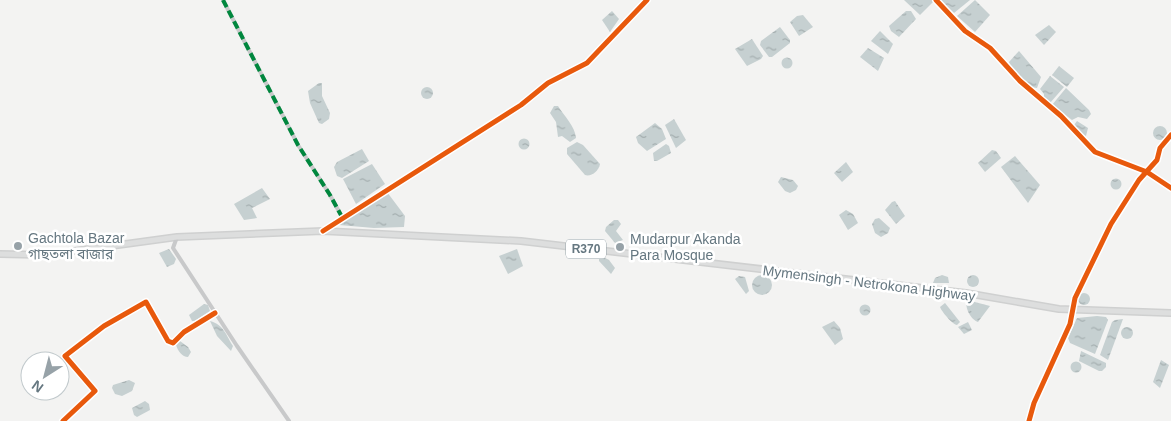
<svg xmlns="http://www.w3.org/2000/svg" width="1171" height="421" font-family="Helvetica,'Noto Sans Bengali',sans-serif">
	<defs>
		<pattern id="water-ripples" width="26" height="14" patternUnits="userSpaceOnUse" patternTransform="scale(1.25)"><rect width="26" height="14" fill="#c6d0d1"/><path d="M2 4q2-2 4 0t4 0M15 11q2-2 4 0t4 0" fill="none" stroke="#a4aeaf"/></pattern>
	</defs>
	<rect width="100%" height="100%" fill="#f3f3f2"/>
	<!-- water -->
	<g fill="url(#water-ripples)">
		<polygon points="904,0 933,0 934,1 920,15"/>
		<polygon points="940,0 970,0 954,13"/>
		<polygon points="975,0 990,15 975,32 957,16"/>
		<polygon points="612,11 619,19 610,32 602,20"/>
		<polygon points="906,11 911,11 916,19 899,37 891,31 889,26"/>
		<polygon points="803,15 813,27 799,36 790,22 797,16"/>
		<polygon points="1049,25 1056,32 1044,45 1035,35"/>
		<polygon points="780,27 790,40 790,43 772,57 769,57 760,45 761,41"/>
		<polygon points="880,31 893,44 888,54 871,41"/>
		<polygon points="752,39 763,56 761,59 747,66 735,49"/>
		<polygon points="868,48 884,58 878,71 860,57"/>
		<polygon points="1019,51 1041,77 1037,88 1031,87 1010,66 1009,62"/>
		<circle cx="787" cy="63" r="5.5"/>
		<polygon points="1059,66 1074,78 1067,87 1052,75"/>
		<polygon points="1050,76 1064,87 1050,103 1044,99 1044,94 1040,89"/>
		<polygon points="319,83 322,83 322,96 330,113 329,119 322,124 319,123 310,103 308,91"/>
		<circle cx="427" cy="93" r="6"/>
		<polygon points="1066,88 1089,110 1091,114 1087,119 1078,117 1072,120 1052,105"/>
		<path d="M 554,106 L 558,106 C 564,116 575,126 576,138 L 570,142 L 562,136 L 558,137 L 556,122 L 550,113 Z"/>
		<polygon points="674,119 686,140 676,148 665,125"/>
		<polygon points="1077,121 1088,128 1086,136 1079,133 1074,125"/>
		<polygon points="655,123 662,129 666,139 647,151 638,143 636,137"/>
		<circle cx="1160" cy="133" r="7"/>
		<circle cx="524" cy="144" r="5.5"/>
		<path d="M 577,142 L 583,145 L 600,164 C 599,171 591,177 585,175 L 567,154 L 567,148 Z"/>
		<polygon points="666,144 669,146 671,153 657,161 654,161 653,153"/>
		<polygon points="362,149 369,161 342,178 337,176 334,167 337,162"/>
		<polygon points="992,150 996,151 1001,158 985,172 978,163"/>
		<polygon points="1015,156 1040,185 1028,203 1001,167"/>
		<polygon points="846,162 853,172 842,182 834,173"/>
		<polygon points="372,164 385,184 356,204 343,179"/>
		<polygon points="781,177 793,180 798,186 796,190 790,193 785,191 778,182"/>
		<circle cx="1116" cy="184" r="5.5"/>
		<polygon points="262,188 270,199 252,208 257,218 244,220 234,204"/>
		<polygon points="387,192 405,216 404,227 374,228 339,225 349,215"/>
		<polygon points="895,201 905,216 896,224 885,210 892,202"/>
		<polygon points="846,210 853,214 858,223 848,230 839,215"/>
		<polygon points="879,218 890,228 888,233 881,237 875,233 872,224 875,219"/>
		<polygon points="614,220 618,220 621,224 616,231 623,240 615,243 605,231 606,227"/>
		<polygon points="169,249 176,259 174,264 167,267 159,253"/>
		<polygon points="517,249 523,266 508,274 499,256"/>
		<polygon points="603,257 609,260 615,268 611,274 599,261 599,259"/>
		<circle cx="973" cy="281" r="6"/>
		<polygon points="942,275 948,277 949,283 933,283 935,278"/>
		<circle cx="762" cy="285" r="10"/>
		<polygon points="739,276 745,277 749,291 746,294 735,279"/>
		<circle cx="1084" cy="299" r="6"/>
		<path d="M 967,300 L 990,306 L 978,322 C 971,320 964,307 967,300 Z"/>
		<path d="M 945,303 L 960,322 L 957,325 C 952,324 942,312 940,307 Z"/>
		<polygon points="204,304 208,305 210,311 195,321 192,321 189,315"/>
		<circle cx="865" cy="310" r="5.5"/>
		<polygon points="1097,316 1106,317 1108,320 1095,354 1070,343 1068,338 1077,318"/>
		<polygon points="1123,319 1108,360 1100,355 1112,322 1115,320"/>
		<path d="M 210,321 C 224,325 226,335 233,346 L 231,351 L 217,336 Z"/>
		<polygon points="834,321 840,328 843,339 835,345 822,327"/>
		<polygon points="968,322 972,330 964,334 958,327"/>
		<circle cx="1127" cy="333" r="6"/>
		<path d="M 180,341 L 188,347 L 191,352 L 188,357 C 182,357 178,351 176,345 Z"/>
		<polygon points="1081,351 1106,363 1106,367 1102,371 1099,371 1079,361"/>
		<polygon points="1161,360 1169,365 1160,388 1153,382"/>
		<circle cx="1076" cy="367" r="5.5"/>
		<polygon points="129,380 135,383 132,391 122,396 115,394 112,388 113,385"/>
		<polygon points="145,401 149,404 150,410 137,417 134,415 132,408"/>
	</g>
	<g fill="none" stroke-linecap="round" stroke-linejoin="round">
		<defs>
			<polyline id="major" points="0,254 45,255 177,237 323,231 521,241 966,293 1059,309 1171,313"/>
		</defs>
		<!-- major casing -->
		<use href="#major" stroke="#cfd0d0" stroke-width="8"/>
		<!-- minor -->
		<g stroke="#c8c9ca" stroke-width="4">
			<polyline points="223,0 298,145 330,195 342,217"/>
			<polyline points="936,0 965,31 990,48 1020,81 1061,116 1095,152 1147,172 1171,188"/>
			<polyline points="323,231 521,105 548,83 587,63 647,0"/>
			<polyline points="177,237 173,248 237,346 289,421"/>
			<polyline points="63,421 95,391 65,356 104,326 146,302 168,341 173,343 184,332 215,313"/>
			<polyline points="1029,421 1034,403 1070,324 1075,298 1111,224 1139,180 1157,160 1160,148 1171,135"/>
		</g>
		<!-- major -->
		<use href="#major" stroke="#dddede" stroke-width="5"/>
		<!-- quiet -->
		<polyline stroke="#00873e" stroke-width="4" stroke-dasharray="8 4" stroke-linecap="butt" points="223,0 298,145 330,195 342,217"/>
		<defs>
			<g id="cycleway">
				<polyline points="936,0 965,31 990,48 1020,81 1061,116 1095,152 1147,172 1171,188"/>
				<polyline points="323,231 521,105 548,83 587,63 647,0"/>
				<polyline points="63,421 95,391 65,356 104,326 146,302 168,341 173,343 184,332 215,313"/>
				<polyline points="1029,421 1034,403 1070,324 1075,298 1111,224 1139,180 1157,160 1160,148 1171,135"/>
			</g>
		</defs>
		<!-- cycleway casing -->
		<use href="#cycleway" stroke="#fff" stroke-width="8"/>
		<!-- cycleway -->
		<use href="#cycleway" stroke="#e8590c" stroke-width="5"/>
	</g>
	<!-- markers -->
	<g fill="#97a2a8" stroke="#fff" stroke-width="2">
		<circle cx="18" cy="246" r="5"/>
		<circle cx="620" cy="247" r="5"/>
	</g>
	<g text-anchor="middle" dominant-baseline="central" stroke-width="5" stroke-linejoin="round" paint-order="stroke">
		<!-- shield labels -->
		<rect fill="#fff" stroke="#93a0a6" stroke-width="1" x="566" y="239.5" width="40" height="19" rx="4"/>
		<g font-size="12" font-weight="bold" fill="#657780">
			<text x="586" y="249">R370</text>
		</g>
		<!-- poi labels -->
		<g font-size="14" fill="#657780" stroke="#fff" text-anchor="start">
			<text x="28" y="238">Gachtola Bazar<tspan x="28" dy="16">গাছতলা বাজার</tspan></text>
			<text x="630" y="239">Mudarpur Akanda<tspan x="630" dy="16">Para Mosque</tspan></text>
		</g>
		<!-- street labels -->
		<g font-size="14" fill="#657780" stroke="#fff">
			<text transform="translate(869 283) rotate(7)">Mymensingh - Netrokona Highway</text>
		</g>
	</g>
	<!-- north arrow -->
	<g transform="translate(45 376) rotate(216)"><circle r="24" fill="#ffffff" stroke="#c1c9cc"/>
	<path d="M0-4L9 19L0 12L-9 19Z" fill="#97a2a8"/>
	<text y="-8" font-size="14" font-weight="bold" text-anchor="middle" fill="#657780">N</text>
	</g>
</svg>
